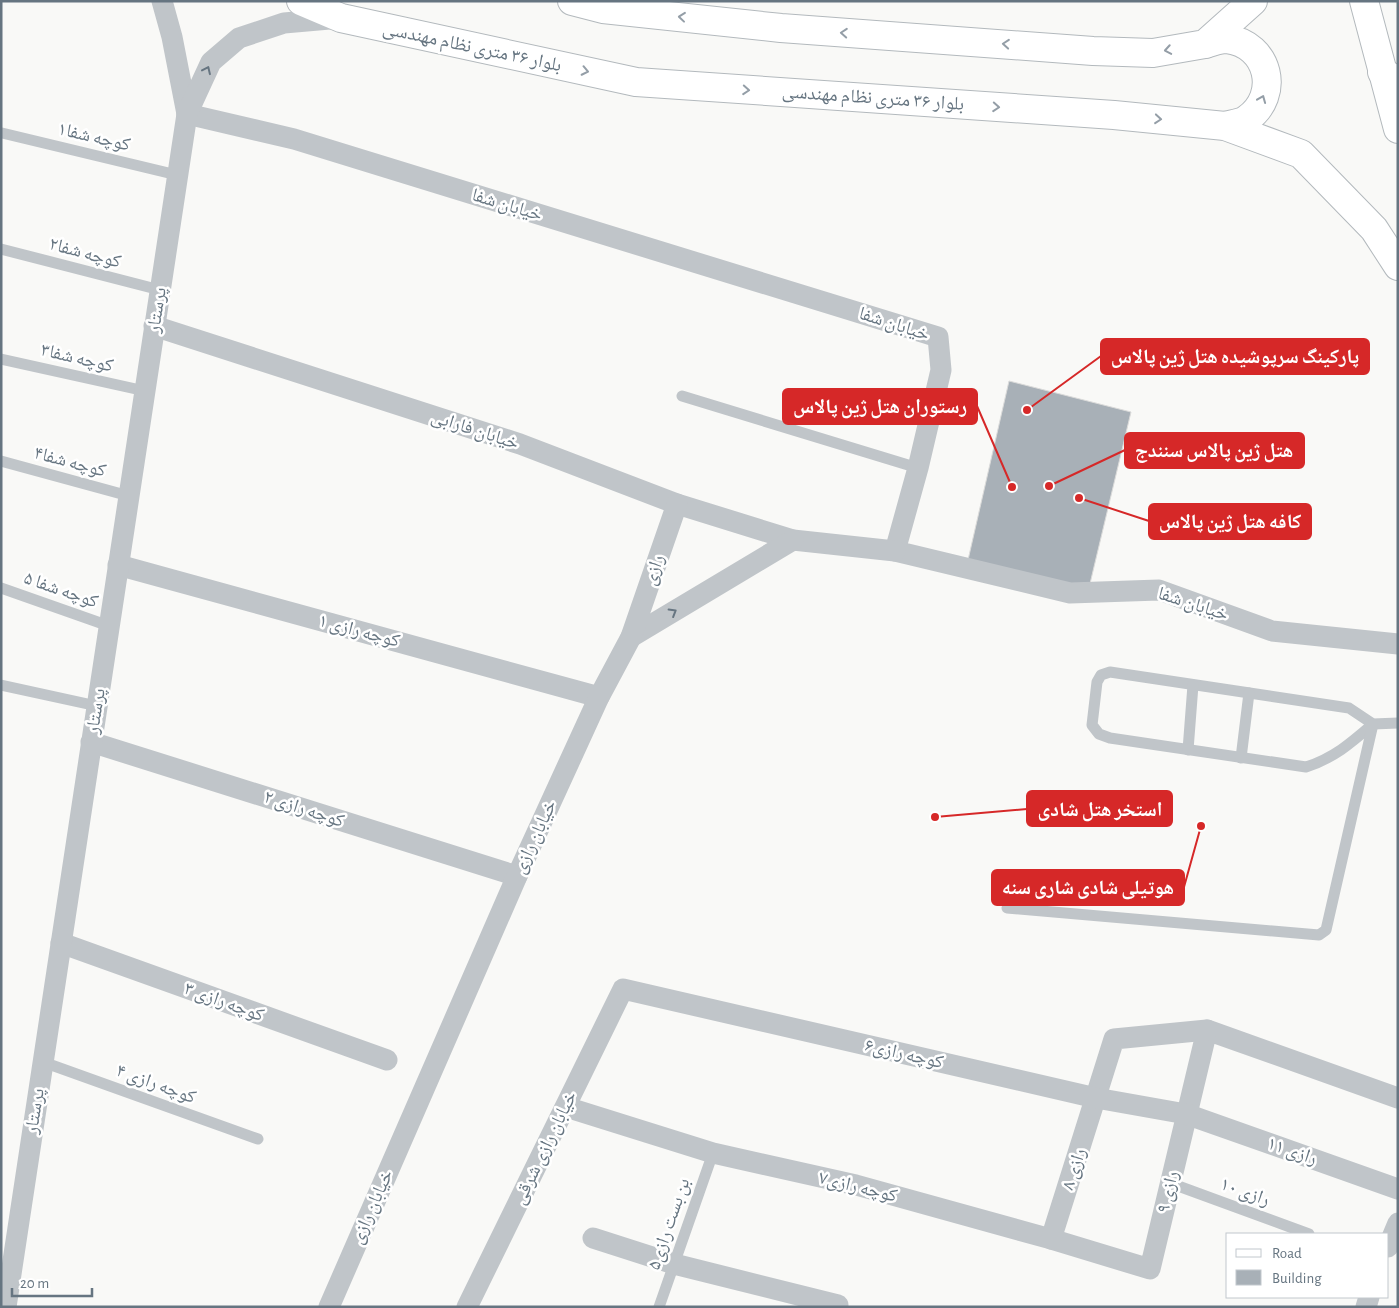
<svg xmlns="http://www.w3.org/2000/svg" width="1399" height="1308" font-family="'Alegreya Sans','Noto Naskh Arabic',sans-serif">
	<rect width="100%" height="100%" fill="#f9f9f7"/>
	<!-- building -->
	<polygon fill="#a8b0b7" stroke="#dbdbda" points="1009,381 1131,412 1088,592 968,560"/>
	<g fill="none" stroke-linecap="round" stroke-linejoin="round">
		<defs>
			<g id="secondary">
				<polyline points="301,1 341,18 636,82 1114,115 1225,126 1301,154 1374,229 1398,266"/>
				<polyline points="572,1 603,9 781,28 1093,51 1153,53 1205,44 1253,1"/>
				<polyline points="1364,1 1398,129"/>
				<path d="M 1205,44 C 1211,42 1221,39 1227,39 C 1269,44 1281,95 1247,119 C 1242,123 1232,124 1225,126"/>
			</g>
			<polyline id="primary" points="1382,72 1398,81"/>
		</defs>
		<!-- secondary casing -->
		<use href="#secondary" stroke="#b3b9bd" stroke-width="30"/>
		<!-- primary casing -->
		<use href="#primary" stroke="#b4b9bd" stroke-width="30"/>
		<!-- service -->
		<g stroke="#c0c5c9" stroke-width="11">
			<polyline points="2,133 177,175"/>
			<polyline points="1,249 160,290"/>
			<polyline points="1,359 145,391"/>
			<polyline points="682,396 918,468"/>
			<polyline points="1,461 129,496"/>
			<polyline points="1,588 109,626"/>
			<polyline points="1,685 97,706"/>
			<path d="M 1373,724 C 1351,743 1334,758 1306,767 L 1110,738 L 1099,734 L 1092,725 L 1097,682 L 1101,675 L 1110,672 L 1349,708 L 1373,724 L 1398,723"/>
			<polyline points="1188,750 1193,685"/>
			<polyline points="1241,758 1249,693"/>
			<polyline points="1007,908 1319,935 1326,930 1373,724"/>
			<polyline points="43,1062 258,1139"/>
			<polyline points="1170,1183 1309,1234"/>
			<polyline points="659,1307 713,1153"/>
		</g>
		<!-- minor -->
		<g stroke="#c0c5c9" stroke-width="21">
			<polyline points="162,1 172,37 187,114"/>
			<polyline points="187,114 294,139 938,337 941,370 918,468 895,551 1070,593 1159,590 1272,631 1398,644"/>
			<polyline points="154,326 520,444 677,504 793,540 895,551"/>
			<polyline points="118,565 599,697"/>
			<polyline points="631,637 793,540"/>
			<polyline points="91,742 517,876"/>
			<polyline points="61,943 387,1060"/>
			<polyline points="566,1107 713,1153 856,1185 1051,1239 1150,1269 1207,1030 1398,1098"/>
			<polyline points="593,1238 674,1264 838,1305"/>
			<polyline points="1051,1239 1114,1039 1207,1030"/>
			<polyline points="1388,1247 1398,1223"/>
			<polyline points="6,1307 187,114 211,62 239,38 284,23 341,18"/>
			<polyline points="329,1307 517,876 599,697 631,637 677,504"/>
			<polyline points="467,1307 623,989 1096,1098 1186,1114 1398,1189"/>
			<polyline points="1366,1307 1369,1297"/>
		</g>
		<!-- secondary -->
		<use href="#secondary" stroke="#fff" stroke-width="28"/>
		<!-- primary -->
		<use href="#primary" stroke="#fff" stroke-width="28"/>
	</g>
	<!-- one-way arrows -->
	<defs><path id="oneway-chevron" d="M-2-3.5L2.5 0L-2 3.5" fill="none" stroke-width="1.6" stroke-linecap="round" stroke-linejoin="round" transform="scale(1.25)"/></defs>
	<g stroke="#949ea7">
		<use href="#oneway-chevron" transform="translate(682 17) rotate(-174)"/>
		<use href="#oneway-chevron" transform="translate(844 33) rotate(-176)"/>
		<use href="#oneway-chevron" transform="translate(1006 44) rotate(-175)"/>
		<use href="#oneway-chevron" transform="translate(1168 50) rotate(170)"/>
		<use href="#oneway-chevron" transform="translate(585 71) rotate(12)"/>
		<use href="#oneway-chevron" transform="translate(746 90) rotate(4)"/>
		<use href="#oneway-chevron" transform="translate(1262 99) rotate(-68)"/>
		<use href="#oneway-chevron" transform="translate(996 107) rotate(4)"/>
		<use href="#oneway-chevron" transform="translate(1158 119) rotate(5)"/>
	</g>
	<g stroke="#667581">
		<use href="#oneway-chevron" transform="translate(207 70) rotate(-65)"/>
		<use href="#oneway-chevron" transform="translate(673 612) rotate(-31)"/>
	</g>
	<g text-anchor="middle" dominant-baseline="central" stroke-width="5" stroke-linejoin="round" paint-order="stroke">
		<!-- street labels -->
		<g font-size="19" fill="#667581" stroke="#fff">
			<text transform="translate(472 47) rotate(12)">بلوار ۳۶ متری نظام مهندسی</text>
			<text transform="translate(873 98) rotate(4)">بلوار ۳۶ متری نظام مهندسی</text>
			<text transform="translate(94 137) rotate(13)">کوچه شفا۱</text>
			<text transform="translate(507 205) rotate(17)">خیابان شفا</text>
			<text transform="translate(85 253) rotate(15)">کوچه شفا۲</text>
			<text transform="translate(157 310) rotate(-81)">پرستار</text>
			<text transform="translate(894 324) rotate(18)">خیابان شفا</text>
			<text transform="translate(77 358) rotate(13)">کوچه شفا۳</text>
			<text transform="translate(475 430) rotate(18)">خیابان فارابی</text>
			<text transform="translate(70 462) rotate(15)">کوچه شفا۴</text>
			<text transform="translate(654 570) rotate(-71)">رازی</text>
			<text transform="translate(61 590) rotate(19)">کوچه شفا ۵</text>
			<text transform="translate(1193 604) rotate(18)">خیابان شفا</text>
			<text transform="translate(359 631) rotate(15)">کوچه رازی ۱</text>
			<text transform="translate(96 711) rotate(-81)">پرستار</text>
			<text transform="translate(304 809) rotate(18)">کوچه رازی ۲</text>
			<text transform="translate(535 837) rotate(-65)">خیابان رازی</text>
			<text transform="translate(224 1002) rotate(20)">کوچه رازی ۳</text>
			<text transform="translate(904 1054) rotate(13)">کوچه رازی۶</text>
			<text transform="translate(156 1084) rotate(20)">کوچه رازی ۴</text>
			<text transform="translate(35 1111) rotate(-81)">پرستار</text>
			<text transform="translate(545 1148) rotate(-64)">خیابان رازی شرقی</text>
			<text transform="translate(1292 1151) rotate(19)">رازی ۱۱</text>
			<text transform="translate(1074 1169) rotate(-72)">رازی ۸</text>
			<text transform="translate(858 1187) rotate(14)">کوچه رازی۷</text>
			<text transform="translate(1168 1192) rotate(-77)">رازی ۹</text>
			<text transform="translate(1245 1192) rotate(20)">رازی ۱۰</text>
			<text transform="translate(372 1207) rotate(-66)">خیابان رازی</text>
			<text transform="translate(669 1224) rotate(-71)">بن بست رازی۵</text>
		</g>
	</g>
	<!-- callouts -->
	<path fill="none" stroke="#d62828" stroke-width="2" d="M1027 410L1101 356M1012 487L977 406M1049 486L1125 450M1079 498L1149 521M935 817L1027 809M1201 826L1184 887"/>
	<g fill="#d62828" stroke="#fff" stroke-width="2">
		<circle cx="1027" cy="410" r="5"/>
		<circle cx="1012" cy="487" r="5"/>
		<circle cx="1049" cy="486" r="5"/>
		<circle cx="1079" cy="498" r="5"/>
		<circle cx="935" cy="817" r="5"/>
		<circle cx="1201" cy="826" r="5"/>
	</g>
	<g fill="#d62828" stroke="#d62828" stroke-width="2">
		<rect x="1101" y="339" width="268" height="35" rx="5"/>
		<rect x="783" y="389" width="194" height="35" rx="5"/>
		<rect x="1125" y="433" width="179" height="35" rx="5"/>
		<rect x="1149" y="504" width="162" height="35" rx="5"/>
		<rect x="1027" y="791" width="145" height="35" rx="5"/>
		<rect x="992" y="870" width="192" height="35" rx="5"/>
	</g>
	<g font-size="20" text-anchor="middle" font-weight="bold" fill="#fff">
		<text x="1235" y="363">پارکینگ سرپوشیده هتل ژین پالاس</text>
		<text x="880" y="413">رستوران هتل ژین پالاس</text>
		<text x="1214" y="457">هتل ژین پالاس سنندج</text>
		<text x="1230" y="528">کافه هتل ژین پالاس</text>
		<text x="1100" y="816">استخر هتل شادی</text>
		<text x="1088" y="894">هوتیلی شادی شاری سنه</text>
	</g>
	<!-- border -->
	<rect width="1399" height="1308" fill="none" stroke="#667581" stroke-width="5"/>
	<!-- legend -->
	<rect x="1226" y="1233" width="162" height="65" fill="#ffffff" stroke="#c2c8cd"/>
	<rect x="1236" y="1249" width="25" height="8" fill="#ffffff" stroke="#c2c8cd"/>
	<text x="1272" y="1258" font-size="15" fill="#667581">Road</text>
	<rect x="1236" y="1270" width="25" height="15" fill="#a8b0b7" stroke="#c2c8cd"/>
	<text x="1272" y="1283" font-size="15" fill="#667581">Building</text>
	<!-- scale -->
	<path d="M12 1288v8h80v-8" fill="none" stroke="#667581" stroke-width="2.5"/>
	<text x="20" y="1288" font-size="15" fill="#667581" stroke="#ffffff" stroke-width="4" paint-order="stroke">20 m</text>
</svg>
